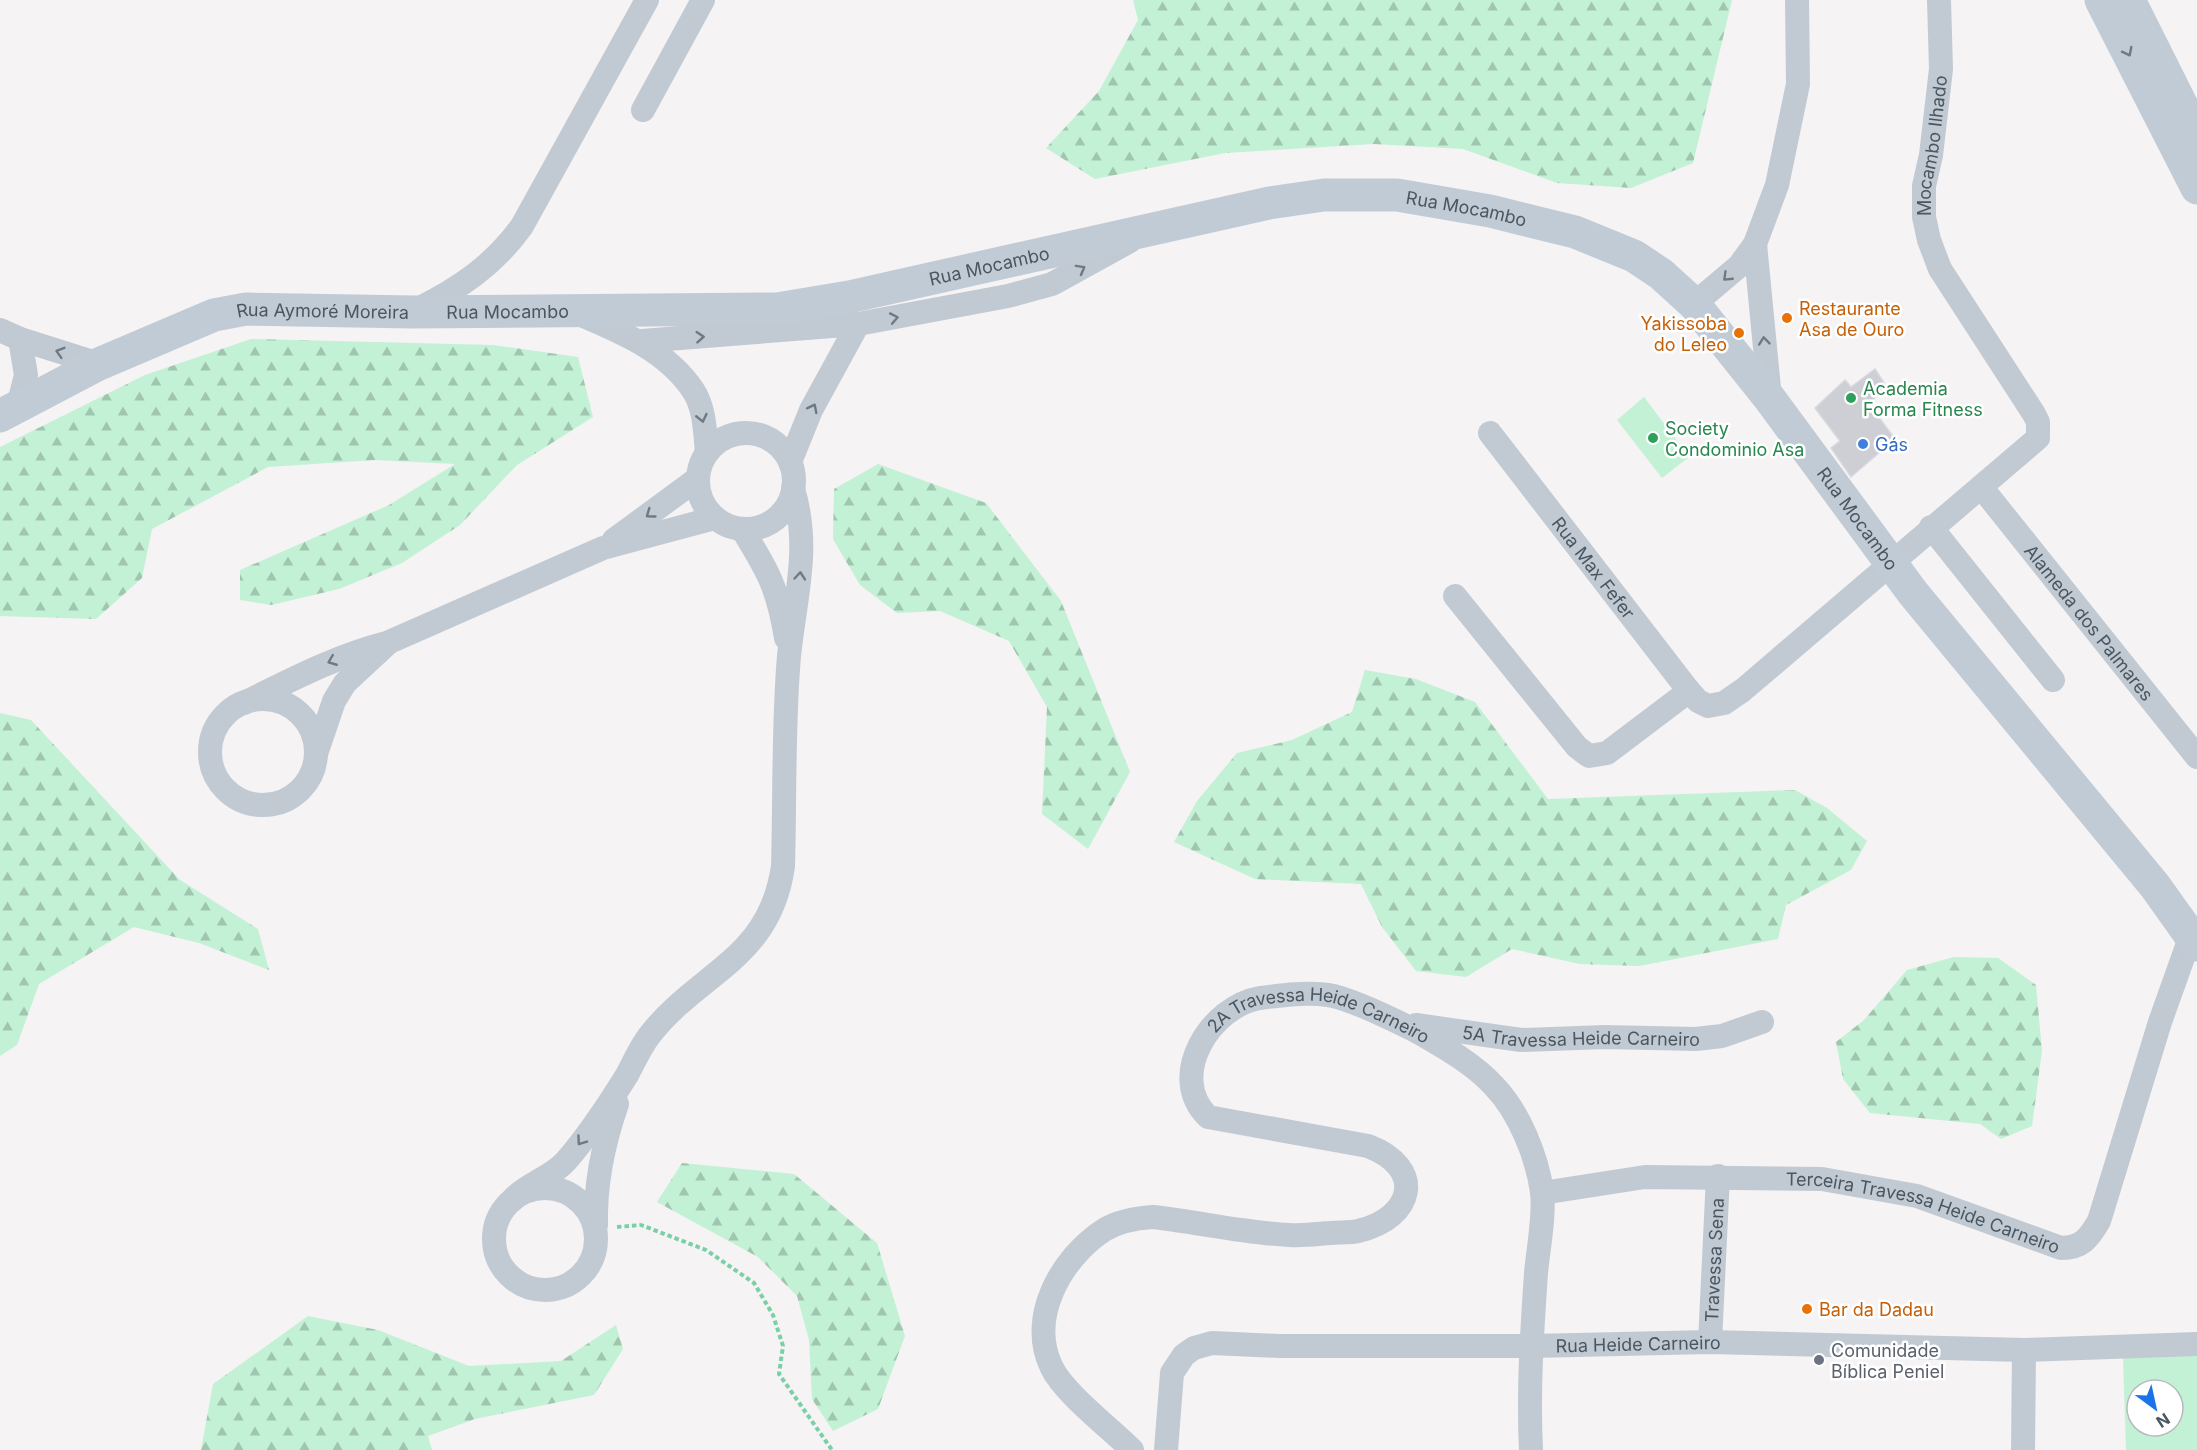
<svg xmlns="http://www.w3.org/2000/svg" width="2197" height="1450" font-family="Inter,sans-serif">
	<defs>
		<pattern id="forest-firs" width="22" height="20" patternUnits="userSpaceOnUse" patternTransform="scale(1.5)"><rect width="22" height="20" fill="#c3f1d5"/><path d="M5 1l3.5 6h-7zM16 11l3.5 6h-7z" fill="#a0c6b0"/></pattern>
	</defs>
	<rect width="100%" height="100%" fill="#f5f3f3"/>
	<!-- forest -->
	<g fill="url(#forest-firs)">
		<polygon points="1133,0 1732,0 1693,163 1631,188 1557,183 1463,149 1374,144 1225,153 1095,179 1046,148 1099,91 1138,20"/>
		<polygon points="251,339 493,345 578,357 593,417 517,465 460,525 402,563 339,589 271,605 240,600 240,570 389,505 455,464 375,460 268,467 152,529 142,578 96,619 0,616 0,447 145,375"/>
		<polygon points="878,464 986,503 1061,601 1130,772 1088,849 1042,814 1047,707 1009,641 940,611 897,613 860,585 833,539 834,489"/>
		<polygon points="1365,670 1416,679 1475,702 1548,799 1795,790 1827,808 1867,841 1851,870 1786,905 1778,939 1639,966 1580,964 1512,949 1466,977 1416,971 1382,927 1361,884 1255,879 1174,842 1197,801 1237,753 1292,740 1352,712"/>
		<polygon points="0,713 31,720 180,880 258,929 269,970 199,943 134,927 39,984 17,1045 0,1056"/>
		<polygon points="1954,957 1998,958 2036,985 2042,1051 2032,1126 2001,1139 1980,1124 1870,1113 1843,1079 1836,1042 1864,1020 1907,970"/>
		<polygon points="682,1163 794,1174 877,1243 905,1336 878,1409 833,1431 812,1399 809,1340 797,1296 758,1257 657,1202"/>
		<polygon points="308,1316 378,1330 469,1366 561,1361 616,1325 623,1349 594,1395 475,1419 428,1436 432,1450 201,1450 213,1384"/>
	</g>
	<!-- park -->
	<g fill="#c3f1d5" fill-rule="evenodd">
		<polygon points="1644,397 1689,457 1662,478 1617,420"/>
		<path d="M 2197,1354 L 2197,1450 L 2126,1450 L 2123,1358 ZM 2137,1390 L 2173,1390 L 2173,1426 L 2137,1426 Z"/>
	</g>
	<!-- building -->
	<polygon fill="#cdcfd5" stroke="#d7d9de" stroke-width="1.5" points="1875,369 1886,386 1869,404 1895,439 1851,477 1831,448 1840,441 1815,408 1845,380 1851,387"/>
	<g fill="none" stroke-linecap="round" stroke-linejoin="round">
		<!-- path -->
		<polyline stroke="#7ad0a6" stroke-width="4" stroke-dasharray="4.5 3" stroke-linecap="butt" points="617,1227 641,1225 706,1250 754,1283 773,1315 783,1346 779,1374 832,1450"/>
		<!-- minor -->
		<g stroke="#c1cad2" stroke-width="24">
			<polyline points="643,110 703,0"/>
			<polyline points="1755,244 1770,399"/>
			<polyline points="1694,304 1739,266 1755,244 1777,185 1798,84 1797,0"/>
			<path d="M 418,309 C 460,288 494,265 522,226 L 647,0"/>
			<path d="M 579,314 C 621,332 666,350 693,390 C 705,408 705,433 707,453"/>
			<polyline points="0,330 20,339 99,364"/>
			<polyline points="642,341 858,324 1008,296 1052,284 1130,241"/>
			<polyline points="18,407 26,375 20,339"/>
			<path id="s1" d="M 1490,433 L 1689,691 L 1698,701 L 1708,706 L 1724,703 L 1743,690 L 2038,438 L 2038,422 L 2034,414 L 1940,269 L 1929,240 L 1924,217 L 1924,186 L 1931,155 L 1941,69 L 1939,0"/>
			<circle cx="746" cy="481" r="48"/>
			<polyline points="790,462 811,410 858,324"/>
			<path id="s2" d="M 1982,488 L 2197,757"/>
			<polyline points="1931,527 2053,680"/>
			<path d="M 742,529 C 768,571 778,588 786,638"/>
			<polyline points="614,540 697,479"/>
			<polyline points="1455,596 1577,747 1589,756 1607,753 1689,691"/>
			<circle cx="263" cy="752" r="53"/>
			<path d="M 244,703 C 291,680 336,656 387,643 L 603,548 L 715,518"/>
			<polyline points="316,754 334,701 345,683 386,645"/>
			<path id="s3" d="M 1416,1025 L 1521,1040 L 1605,1037 L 1696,1039 L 1722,1036 L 1762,1022"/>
			<circle cx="545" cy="1239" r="51"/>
			<path id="s4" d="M 1542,1193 L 1645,1177 L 1822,1179 L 1917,1196 L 2061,1248 C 2082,1248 2089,1238 2099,1221 L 2160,1022 L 2191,935"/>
			<path d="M 515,1197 C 530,1183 553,1176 566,1161 C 588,1136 609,1104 627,1075 C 634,1062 640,1048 649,1036 C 698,972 770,960 783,866 C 785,796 783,725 789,656 C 795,597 811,548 793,489"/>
			<path d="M 596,1225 C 595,1182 603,1144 617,1104"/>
			<path id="s5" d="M 1710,1342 L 1718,1176"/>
			<path id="s6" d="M 1132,1450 C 1111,1429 1064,1393 1052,1368 C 1027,1318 1061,1258 1104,1230 C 1119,1221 1136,1218 1153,1217 C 1198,1222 1244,1233 1289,1235 C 1303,1236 1317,1234 1330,1233 C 1339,1232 1349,1233 1358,1231 C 1414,1218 1426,1168 1368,1146 L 1208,1117 C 1166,1076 1211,1006 1260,998 C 1283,995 1305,992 1328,995 C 1350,998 1396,1021 1416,1031 C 1442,1046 1473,1063 1494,1086 C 1519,1112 1537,1156 1542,1192 C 1545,1215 1538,1250 1536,1273 C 1532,1332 1528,1391 1531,1450"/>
			<path id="s7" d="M 1166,1450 L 1172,1373 L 1184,1355 L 1194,1348 L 1212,1343 L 1279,1346 L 1531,1346 L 1710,1342 L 2024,1350 L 2197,1344"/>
			<polyline points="2023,1450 2024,1350"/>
		</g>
		<!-- secondary -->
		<g stroke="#c1cbd6" stroke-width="33">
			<polyline points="2101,0 2197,188"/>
			<polyline points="2129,0 2197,136"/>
			<path id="s8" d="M 0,416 L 99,364 L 214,315 L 246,309 L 413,312 L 777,309 L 849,297 L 1269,203 L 1324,195 L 1397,195 L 1490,211 L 1575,232 L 1634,256 L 1661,274 L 1694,304 L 1770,399 L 1913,593 L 2155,886 L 2197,945"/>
		</g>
	</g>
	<!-- one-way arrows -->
	<defs><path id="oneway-chevron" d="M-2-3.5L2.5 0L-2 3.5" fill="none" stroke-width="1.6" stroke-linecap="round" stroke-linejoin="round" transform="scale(1.5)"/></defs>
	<use stroke="#6e7984" href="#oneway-chevron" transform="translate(2128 52) rotate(63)"/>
	<g stroke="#6e7983">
		<use href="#oneway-chevron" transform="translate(1081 269) rotate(-29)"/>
		<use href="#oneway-chevron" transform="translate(1727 277) rotate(136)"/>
		<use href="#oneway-chevron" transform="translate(894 318) rotate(-11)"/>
		<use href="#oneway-chevron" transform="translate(700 337) rotate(-4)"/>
		<use href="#oneway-chevron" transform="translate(1764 341) rotate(-96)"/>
		<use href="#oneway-chevron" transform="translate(60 352) rotate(-163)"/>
		<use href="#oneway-chevron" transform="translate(813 408) rotate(-63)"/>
		<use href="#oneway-chevron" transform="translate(702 418) rotate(77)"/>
		<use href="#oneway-chevron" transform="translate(650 514) rotate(144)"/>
		<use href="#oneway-chevron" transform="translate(800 576) rotate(-85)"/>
		<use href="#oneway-chevron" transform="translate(332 661) rotate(158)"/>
		<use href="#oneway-chevron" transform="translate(581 1141) rotate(125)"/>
	</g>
	<!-- markers -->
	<g fill="#e8710a" stroke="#fff" stroke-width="2">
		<circle cx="1787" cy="318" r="6"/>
		<circle cx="1739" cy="333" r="6"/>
		<circle cx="1807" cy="1309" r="6"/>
	</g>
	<g fill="#2e9e5b" stroke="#fff" stroke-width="2">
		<circle cx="1851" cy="398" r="6"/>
		<circle cx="1653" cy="438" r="6"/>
	</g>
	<circle fill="#3f7fe0" stroke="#fff" stroke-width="2" cx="1863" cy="444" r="6"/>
	<circle fill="#6b7280" stroke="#fff" stroke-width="2" cx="1819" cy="1360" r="6"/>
	<g text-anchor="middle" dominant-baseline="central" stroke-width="5" stroke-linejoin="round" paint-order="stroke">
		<!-- street labels -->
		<g font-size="18" fill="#4a5661" stroke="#fff">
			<text stroke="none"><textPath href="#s1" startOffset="1102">Mocambo Ilhado</textPath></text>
			<text stroke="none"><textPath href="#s8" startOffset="1503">Rua Mocambo</textPath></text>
			<text stroke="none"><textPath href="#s8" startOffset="1017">Rua Mocambo</textPath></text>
			<text stroke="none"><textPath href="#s8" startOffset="346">Rua Aymoré Moreira</textPath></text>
			<text stroke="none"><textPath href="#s8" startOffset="531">Rua Mocambo</textPath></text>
			<text stroke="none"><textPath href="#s8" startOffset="2025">Rua Mocambo</textPath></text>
			<text stroke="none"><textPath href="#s1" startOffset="170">Rua Max Fefer</textPath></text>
			<text stroke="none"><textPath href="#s2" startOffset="172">Alameda dos Palmares</textPath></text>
			<text stroke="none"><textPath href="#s3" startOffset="166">5A Travessa Heide Carneiro</textPath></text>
			<text stroke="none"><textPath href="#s6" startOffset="1041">2A Travessa Heide Carneiro</textPath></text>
			<text stroke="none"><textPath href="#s4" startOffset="387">Terceira Travessa Heide Carneiro</textPath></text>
			<text stroke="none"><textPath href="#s5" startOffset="82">Travessa Sena</textPath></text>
			<text stroke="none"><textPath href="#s7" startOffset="556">Rua Heide Carneiro</textPath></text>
		</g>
		<!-- food labels -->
		<g font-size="18" fill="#c56008" stroke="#fff" text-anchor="start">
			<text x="1799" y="308">Restaurante<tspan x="1799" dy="21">Asa de Ouro</tspan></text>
			<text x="1727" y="323" text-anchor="end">Yakissoba<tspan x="1727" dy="21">do Leleo</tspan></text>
			<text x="1819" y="1309">Bar da Dadau</text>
		</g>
		<!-- leisure labels -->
		<g font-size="18" fill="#27864d" stroke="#fff" text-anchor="start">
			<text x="1863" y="388">Academia<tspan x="1863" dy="21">Forma Fitness</tspan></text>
			<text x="1665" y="428">Society<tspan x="1665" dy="21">Condominio Asa</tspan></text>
		</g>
		<!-- shop labels -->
		<g font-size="18" fill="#366cbe" stroke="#fff" text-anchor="start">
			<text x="1875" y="444">Gás</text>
		</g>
		<!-- worship labels -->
		<g font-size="18" fill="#5b616d" stroke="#fff" text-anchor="start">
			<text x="1831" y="1350">Comunidade<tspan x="1831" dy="21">Bíblica Peniel</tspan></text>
		</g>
	</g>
	<!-- north arrow -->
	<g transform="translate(2155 1408) rotate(147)"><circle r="28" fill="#ffffff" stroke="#b7bbc0" stroke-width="1.5"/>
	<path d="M0-4.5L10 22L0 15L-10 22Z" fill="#1a73e8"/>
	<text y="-9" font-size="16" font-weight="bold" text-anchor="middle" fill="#4a5661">N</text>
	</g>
</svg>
